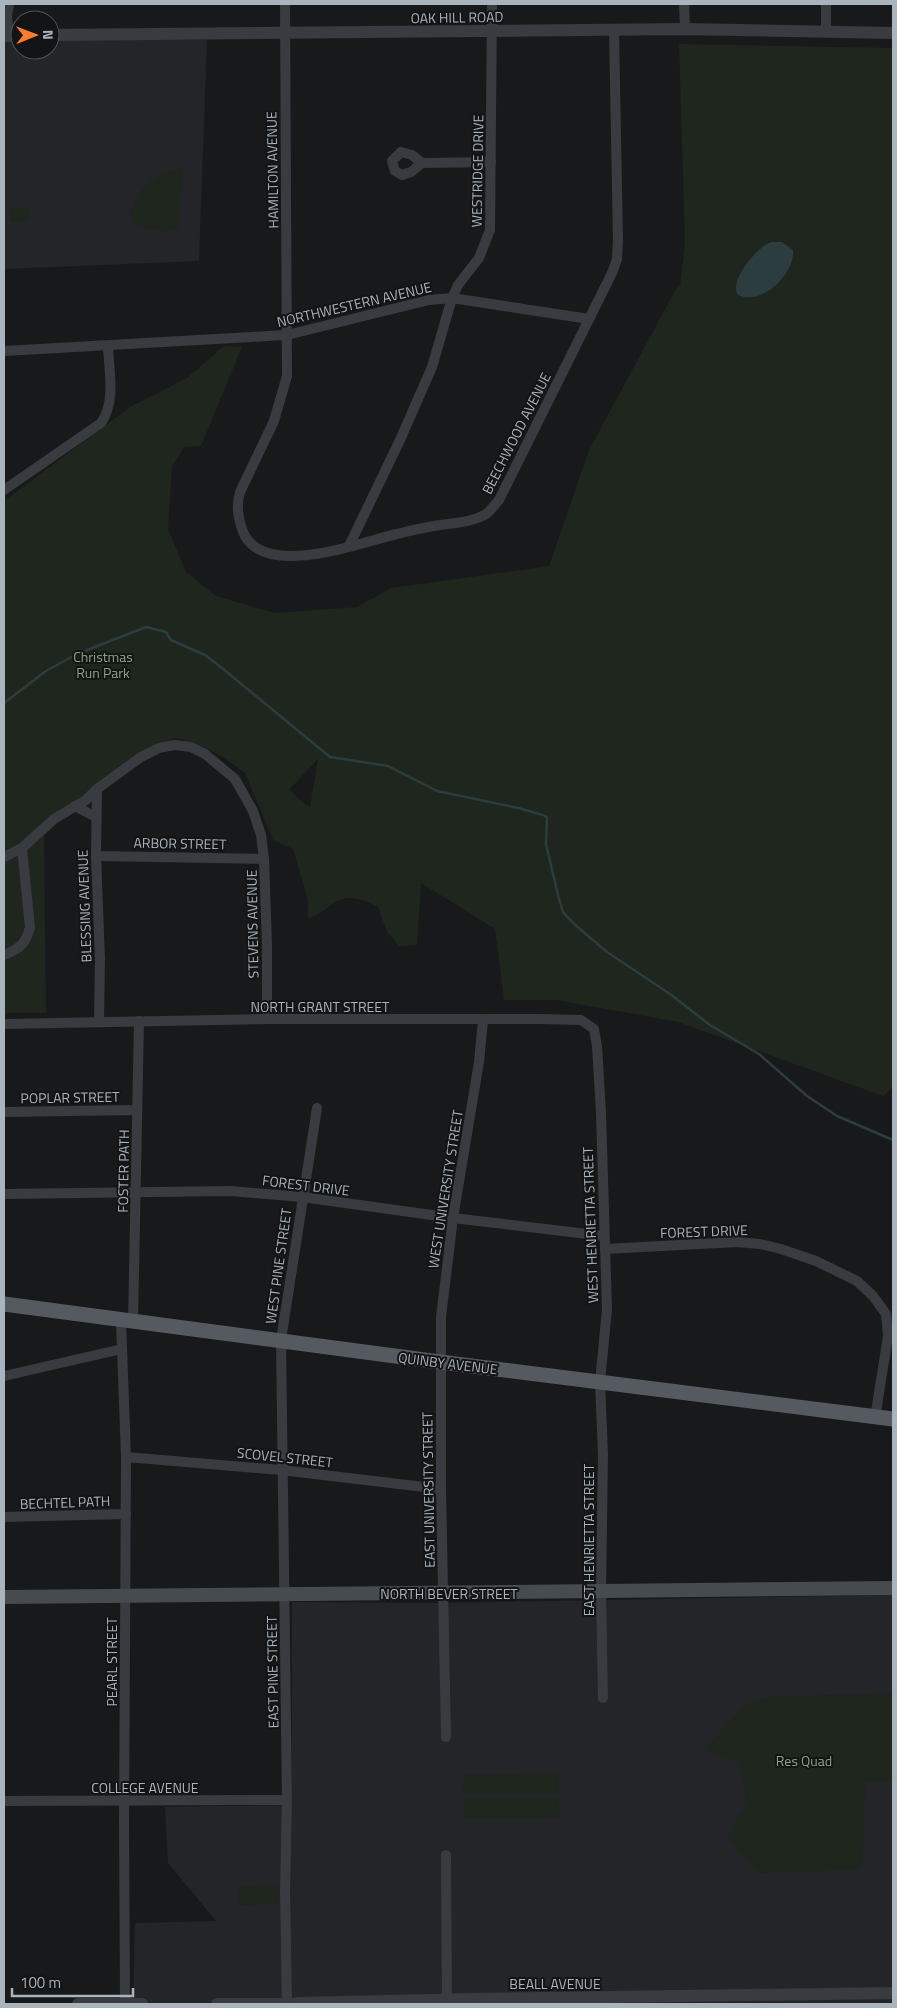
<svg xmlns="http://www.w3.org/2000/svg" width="897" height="2008" font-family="'Titillium Web',sans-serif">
	<rect width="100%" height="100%" fill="#18191b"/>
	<!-- built -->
	<g fill="#242528">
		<polygon points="4,39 20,39 20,50 50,50 50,40 207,40 199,261 4,269"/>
		<polygon points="893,1595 893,2004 133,2004 135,1923 216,1921 168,1863 165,1807 292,1805 292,1602 436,1603"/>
	</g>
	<!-- green -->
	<g fill="#1e261d" fill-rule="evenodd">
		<path d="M 679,44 L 893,48 L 893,1087 L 883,1096 L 678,1022 L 556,1000 L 504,1000 L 495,929 L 421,883 L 417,945 L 399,946 L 387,932 L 378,907 C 363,899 348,893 332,904 C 324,910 319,916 308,918 L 308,900 L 293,849 L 273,840 L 245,773 L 223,757 L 195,743 L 176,738 L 166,741 L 141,757 L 44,825 L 46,1013 L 4,1013 L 4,501 L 130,407 L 187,378 L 224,346 L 242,347 L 201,446 L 184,447 L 172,467 L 168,529 L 186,572 L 216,596 L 275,613 L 357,607 L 391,588 L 549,566 L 589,450 L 678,285 L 680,286 L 685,243 ZM 318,759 L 310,807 L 309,807 L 289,790 Z"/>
		<path d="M 176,169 L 182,169 L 179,222 L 176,229 L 161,231 L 136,227 L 130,215 C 138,189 150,177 176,169 Z"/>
		<polygon points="29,207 29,221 10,222 10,208"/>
		<path d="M 893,1693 L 893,1781 L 865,1782 L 862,1869 L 760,1873 L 728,1840 C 731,1826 741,1814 748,1800 L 738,1763 L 705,1749 L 746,1704 L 768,1697 Z"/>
		<polygon points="557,1773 559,1776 557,1793 463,1793 464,1775"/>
		<polygon points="464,1798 557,1798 560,1815 556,1818 464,1818"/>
		<polygon points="279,1885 278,1904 239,1905 239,1886"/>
	</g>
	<!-- water -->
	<path fill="#2c3d40" d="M 771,242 L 782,242 L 793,250 C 795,273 763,306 738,295 C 728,281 757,247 771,242 Z"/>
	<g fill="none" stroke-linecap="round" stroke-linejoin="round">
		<!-- stream -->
		<polyline stroke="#2c3d40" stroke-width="2.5" points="4,703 46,671 77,654 146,627 166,632 171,640 205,655 222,668 330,757 388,766 437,791 518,808 543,815 547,817 546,844 558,895 563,912 573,923 607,952 670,994 710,1025 759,1054 807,1096 837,1116 893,1140"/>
		<!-- minor -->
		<g stroke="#383c40" stroke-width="10">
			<polyline points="9,4 7,16 9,36"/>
			<path d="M 285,4 L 287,376 L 274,421 L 240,492 C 236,506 238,516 242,529 C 259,582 361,542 397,534 C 409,531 421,528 434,526 C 450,523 471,523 486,514 C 491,511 495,504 499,500 L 612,273 L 617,259 L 618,240 L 614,31"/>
			<polyline points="684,4 685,29"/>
			<polyline points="826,4 826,31"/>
			<polyline points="422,163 411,172 402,175 395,171 392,161 401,152 412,155 422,163 491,162"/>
			<polyline points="4,351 287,335 429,300 452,298 589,319"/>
			<path d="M 4,490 L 101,423 C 116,402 109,372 108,346"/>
			<polyline points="349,546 400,440 432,367 452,298 458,285 479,258 490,230 492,4"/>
			<polyline points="97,789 96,856 100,959 99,1022"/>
			<polyline points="75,806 96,817"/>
			<polyline points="96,856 264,859"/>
			<polyline points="4,857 22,848 54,819 86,800 97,789 141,757 159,748 175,745 191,747 205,754 235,779 253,811 261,835 264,859 267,945 267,1019"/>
			<path d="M 4,955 C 19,949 26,944 30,927 L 22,848"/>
			<polyline points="4,1024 267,1019 542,1019 581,1020 594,1029 597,1046 601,1113 607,1309 600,1382 603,1455 601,1592 603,1698"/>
			<polyline points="4,1112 137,1110"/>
			<polyline points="4,1194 230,1191 302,1197 453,1218 604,1236"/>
			<polyline points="605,1249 737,1242 760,1244 781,1249 816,1261 857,1281 873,1296 886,1314 888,1336 875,1418"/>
			<polyline points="121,1321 126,1457 124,1823 125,2004"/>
			<polyline points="133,1322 139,1021"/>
			<polyline points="4,1376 122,1349"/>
			<polyline points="126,1457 281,1470 441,1489"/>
			<polyline points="4,1517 126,1514"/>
			<polyline points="446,1737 441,1489 441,1317 453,1218 479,1062 483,1020"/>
			<polyline points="4,1801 287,1800"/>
			<polyline points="446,1855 447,2004"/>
			<polyline points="294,2003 287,2004 285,1890 287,1800 281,1340 317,1108"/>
		</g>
		<!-- tertiary -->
		<g stroke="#383c40" stroke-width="12">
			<polyline points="50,35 685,29 893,33"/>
			<polyline points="4,36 20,36"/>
			<polyline points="297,2003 475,1999 893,1993"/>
			<polyline points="78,2004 142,2004"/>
			<polyline points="217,2004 287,2004"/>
		</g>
		<!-- secondary -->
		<polyline stroke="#464b50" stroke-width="14" points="4,1597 893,1588"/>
		<!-- primary -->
		<polyline stroke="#545a5f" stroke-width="15" points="4,1304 440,1362 893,1419"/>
	</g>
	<g text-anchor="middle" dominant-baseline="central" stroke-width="4" stroke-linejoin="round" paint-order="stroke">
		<!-- street labels -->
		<g font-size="14" fill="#a9b4bc" stroke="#131416">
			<text transform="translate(457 17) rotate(-1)">OAK HILL ROAD</text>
			<text transform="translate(272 170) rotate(-91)">HAMILTON AVENUE</text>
			<text transform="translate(477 171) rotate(-89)">WESTRIDGE DRIVE</text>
			<text transform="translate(354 304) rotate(-13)">NORTHWESTERN AVENUE</text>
			<text transform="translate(516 433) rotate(-63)">BEECHWOOD AVENUE</text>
			<text transform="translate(180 843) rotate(1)">ARBOR STREET</text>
			<text transform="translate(84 906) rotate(-92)">BLESSING AVENUE</text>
			<text transform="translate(252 924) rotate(-91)">STEVENS AVENUE</text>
			<text x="320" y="1006">NORTH GRANT STREET</text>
			<text transform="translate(70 1097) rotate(-1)">POPLAR STREET</text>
			<text transform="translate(123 1171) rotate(-89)">FOSTER PATH</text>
			<text transform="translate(306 1185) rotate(7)">FOREST DRIVE</text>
			<text transform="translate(445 1189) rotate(-81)">WEST UNIVERSITY STREET</text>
			<text transform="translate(590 1225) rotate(-92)">WEST HENRIETTA STREET</text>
			<text transform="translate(704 1231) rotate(-2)">FOREST DRIVE</text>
			<text transform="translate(278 1266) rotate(-82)">WEST PINE STREET</text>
			<text transform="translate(448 1363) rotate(7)">QUINBY AVENUE</text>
			<text transform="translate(285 1457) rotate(6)">SCOVEL STREET</text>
			<text transform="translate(428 1490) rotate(-91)">EAST UNIVERSITY STREET</text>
			<text transform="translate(65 1502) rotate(-2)">BECHTEL PATH</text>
			<text transform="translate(588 1540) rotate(-90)">EAST HENRIETTA STREET</text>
			<text x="449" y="1593">NORTH BEVER STREET</text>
			<text transform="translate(111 1662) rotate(-90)">PEARL STREET</text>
			<text transform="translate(272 1672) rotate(-91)">EAST PINE STREET</text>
			<text x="145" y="1787">COLLEGE AVENUE</text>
			<text x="555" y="1983">BEALL AVENUE</text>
		</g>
		<!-- park labels -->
		<g font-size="14" fill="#87a87e" stroke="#131416">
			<text x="103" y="656">Christmas<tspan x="103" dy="16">Run Park</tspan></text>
			<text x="804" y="1760">Res Quad</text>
		</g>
	</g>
	<!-- border -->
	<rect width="897" height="2008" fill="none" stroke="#a9b4bc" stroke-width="10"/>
	<!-- north arrow -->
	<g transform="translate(35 35) rotate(89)"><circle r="24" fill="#131416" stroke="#4f5458"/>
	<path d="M0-4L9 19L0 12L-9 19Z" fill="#ff7c2b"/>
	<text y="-8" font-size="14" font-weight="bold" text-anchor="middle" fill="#a9b4bc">N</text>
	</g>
	<!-- scale -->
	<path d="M12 1988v8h121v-8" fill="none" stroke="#a9b4bc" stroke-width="2.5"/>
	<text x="20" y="1988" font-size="15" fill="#a9b4bc" stroke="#131416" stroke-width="4" paint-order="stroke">100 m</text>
</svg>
